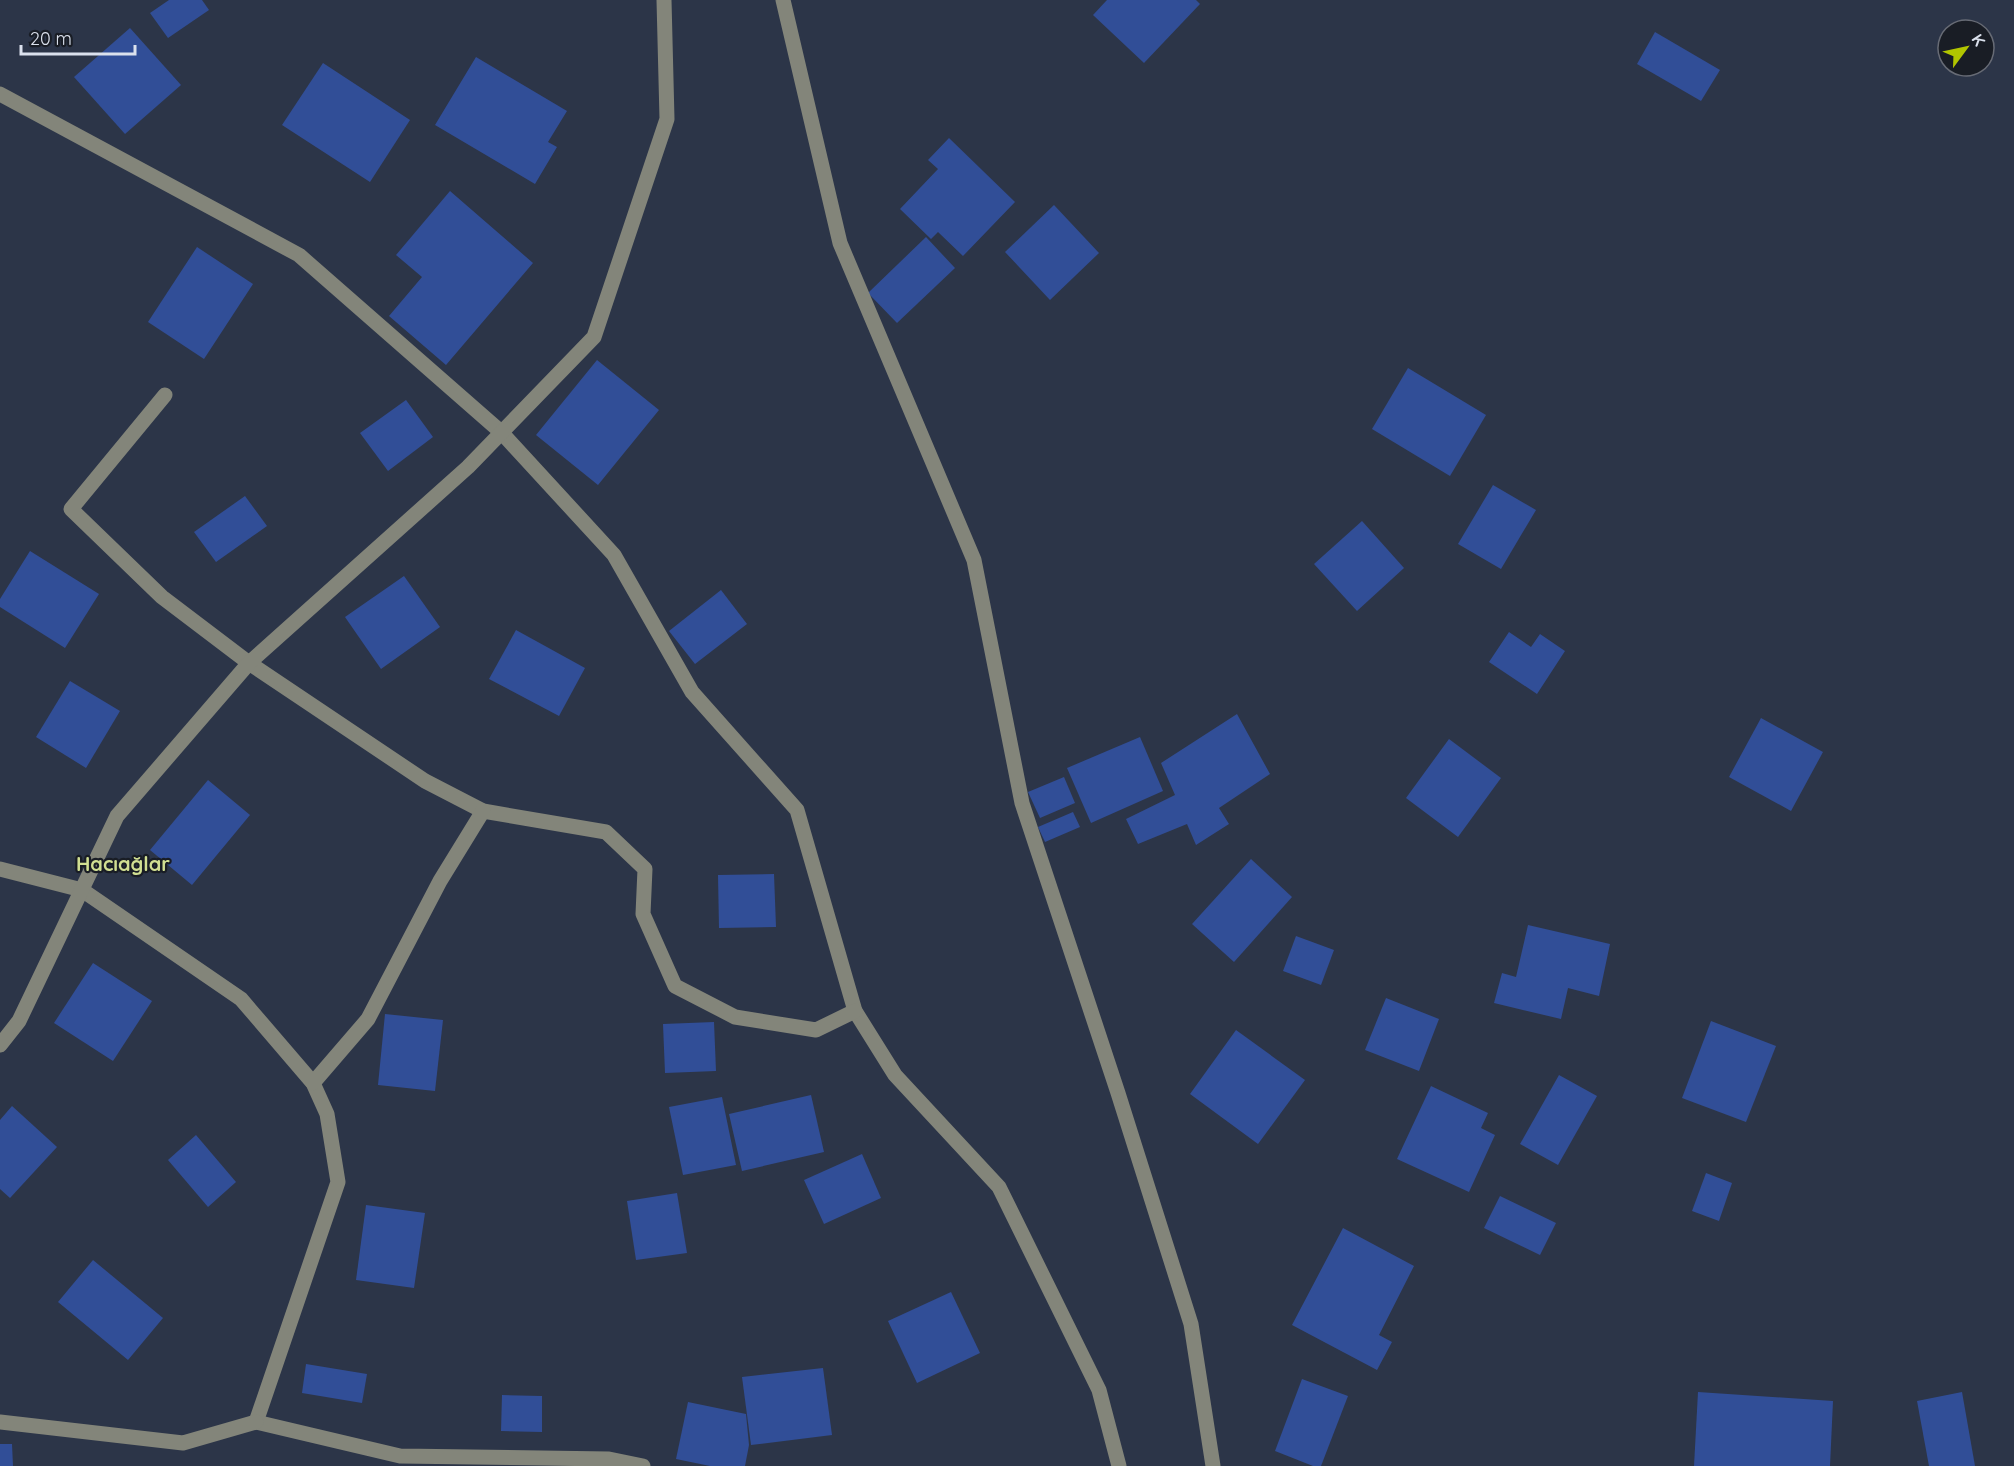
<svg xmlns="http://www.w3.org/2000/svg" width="2014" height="1466" font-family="Quicksand,sans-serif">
	<rect width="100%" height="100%" fill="#2c3548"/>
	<!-- building -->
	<g fill="#314e97">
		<polygon points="169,0 202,0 209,10 168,38 150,13"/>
		<polygon points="1107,0 1196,0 1200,4 1144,63 1093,15"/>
		<polygon points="130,28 181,85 125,134 74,77"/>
		<polygon points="1655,32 1720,70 1701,101 1637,64"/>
		<polygon points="476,57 567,111 548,142 557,147 535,184 435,125"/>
		<polygon points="323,63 410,120 370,182 282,125"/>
		<polygon points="949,138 1015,202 963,256 938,232 931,239 900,209 938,169 928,160"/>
		<polygon points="450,191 533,263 446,365 389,316 422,277 396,255"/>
		<polygon points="1054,205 1099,253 1050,300 1005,252"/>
		<polygon points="926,237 955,268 897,323 868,293"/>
		<polygon points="197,247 253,284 204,359 148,322"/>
		<polygon points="597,360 659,410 598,485 536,435"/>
		<polygon points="1408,368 1486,415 1450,476 1372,429"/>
		<polygon points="406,400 433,437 388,471 360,433"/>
		<polygon points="1493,485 1536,510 1501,569 1458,544"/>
		<polygon points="245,496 267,526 216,562 194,532"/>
		<polygon points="1362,521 1404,568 1357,611 1314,564"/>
		<polygon points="30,551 99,594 65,648 0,607 0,599"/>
		<polygon points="404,576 440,627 381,669 345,617"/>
		<polygon points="721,590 747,624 695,664 669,631"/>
		<polygon points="516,630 585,668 559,716 489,679"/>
		<polygon points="1509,632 1531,647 1540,634 1565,651 1537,694 1489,662"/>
		<polygon points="70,681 120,711 86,768 36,737"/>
		<polygon points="1237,714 1270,774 1219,808 1229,824 1196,845 1187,824 1138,844 1126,819 1175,795 1161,763"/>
		<polygon points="1761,718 1823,752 1791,811 1729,777"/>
		<polygon points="1140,737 1163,791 1091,823 1067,768"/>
		<polygon points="1449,739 1501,778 1458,837 1406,798"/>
		<polygon points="1064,777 1075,803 1040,818 1028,792"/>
		<polygon points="208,780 250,815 192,885 150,850"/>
		<polygon points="1073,812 1080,827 1045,842 1038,827"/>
		<polygon points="1251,859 1292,897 1234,962 1192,924"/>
		<polygon points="774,874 776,927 719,928 718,875"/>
		<polygon points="1528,925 1610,944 1599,996 1568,988 1561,1019 1494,1003 1502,973 1516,977"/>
		<polygon points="1296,936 1334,950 1321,985 1283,971"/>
		<polygon points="93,963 152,1001 113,1061 54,1023"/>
		<polygon points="1386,998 1439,1019 1419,1071 1365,1050"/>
		<polygon points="385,1014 443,1020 435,1091 378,1085"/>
		<polygon points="1711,1021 1776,1046 1746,1122 1682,1098"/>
		<polygon points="714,1022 716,1071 665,1073 663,1024"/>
		<polygon points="1236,1030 1305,1080 1258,1144 1190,1094"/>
		<polygon points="1559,1075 1597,1096 1558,1165 1520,1144"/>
		<polygon points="1431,1086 1488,1113 1481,1128 1495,1135 1469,1192 1397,1159"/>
		<polygon points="811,1095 824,1152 742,1171 729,1114"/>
		<polygon points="722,1097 736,1165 683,1175 669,1107"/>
		<polygon points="12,1106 57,1147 10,1198 0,1189 0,1120"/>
		<polygon points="196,1135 236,1182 208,1207 168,1160"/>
		<polygon points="862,1154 881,1198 824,1224 804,1180"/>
		<polygon points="1706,1173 1732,1183 1719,1221 1692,1211"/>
		<polygon points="677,1193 687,1253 636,1260 627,1201"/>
		<polygon points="1500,1196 1556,1223 1540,1255 1484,1228"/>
		<polygon points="366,1205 425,1213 414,1288 356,1280"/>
		<polygon points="1343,1228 1414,1266 1379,1335 1392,1342 1377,1370 1292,1325"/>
		<polygon points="93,1260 163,1318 128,1360 58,1302"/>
		<polygon points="951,1292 980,1353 917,1383 888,1321"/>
		<polygon points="306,1364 367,1374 362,1403 302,1393"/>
		<polygon points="823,1368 832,1435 751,1445 742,1377"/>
		<polygon points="1302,1379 1348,1396 1321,1466 1313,1466 1275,1451"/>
		<polygon points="1698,1392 1833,1401 1830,1466 1694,1466"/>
		<polygon points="1962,1392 1975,1466 1929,1466 1917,1401"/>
		<polygon points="502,1395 542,1396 542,1432 501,1431"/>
		<polygon points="688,1402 746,1414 749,1445 745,1466 710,1466 676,1459"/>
		<polygon points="0,1444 12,1444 13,1466 0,1466"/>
	</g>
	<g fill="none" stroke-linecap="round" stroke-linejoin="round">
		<!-- minor -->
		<g stroke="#83857a" stroke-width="15">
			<polyline points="783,0 840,243 974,560 1022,803 1118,1093 1191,1324 1213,1466"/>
			<polyline points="0,94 299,255 501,432 614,555 692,692 797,810 855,1011 895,1075 999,1187 1099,1390 1119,1466"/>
			<polyline points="165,395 71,509 162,597 249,663 425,781 483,811 606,832 645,869 643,914 675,986 735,1017 816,1030 855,1011"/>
			<polyline points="0,869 82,890 241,999 313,1083 327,1114 338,1182 256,1422 400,1456 609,1459 643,1466"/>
			<polyline points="0,1045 19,1021 117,816 249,663 468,467 594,337 667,119 664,0"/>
			<polyline points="313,1083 368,1019 440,881 483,811"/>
			<polyline points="0,1422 183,1443 256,1422"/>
		</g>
	</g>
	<g text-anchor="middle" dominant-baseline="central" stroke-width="4.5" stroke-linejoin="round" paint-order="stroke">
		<!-- quarter labels -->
		<g font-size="20" font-weight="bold" fill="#d1df92" stroke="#191d25">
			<text x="123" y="863">Hacıağlar</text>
		</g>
	</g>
	<!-- north arrow -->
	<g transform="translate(1966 48) rotate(57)"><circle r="28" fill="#191d25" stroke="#676b75" stroke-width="1.5"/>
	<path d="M0-4.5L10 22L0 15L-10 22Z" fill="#b1c500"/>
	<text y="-9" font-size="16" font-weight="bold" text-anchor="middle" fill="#dbe1ed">K</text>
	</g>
	<!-- scale -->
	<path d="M21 45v9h114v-9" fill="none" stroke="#dbe1ed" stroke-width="3"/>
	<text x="30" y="45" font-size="18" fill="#dbe1ed" stroke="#191d25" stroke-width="4.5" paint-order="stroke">20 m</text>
</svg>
